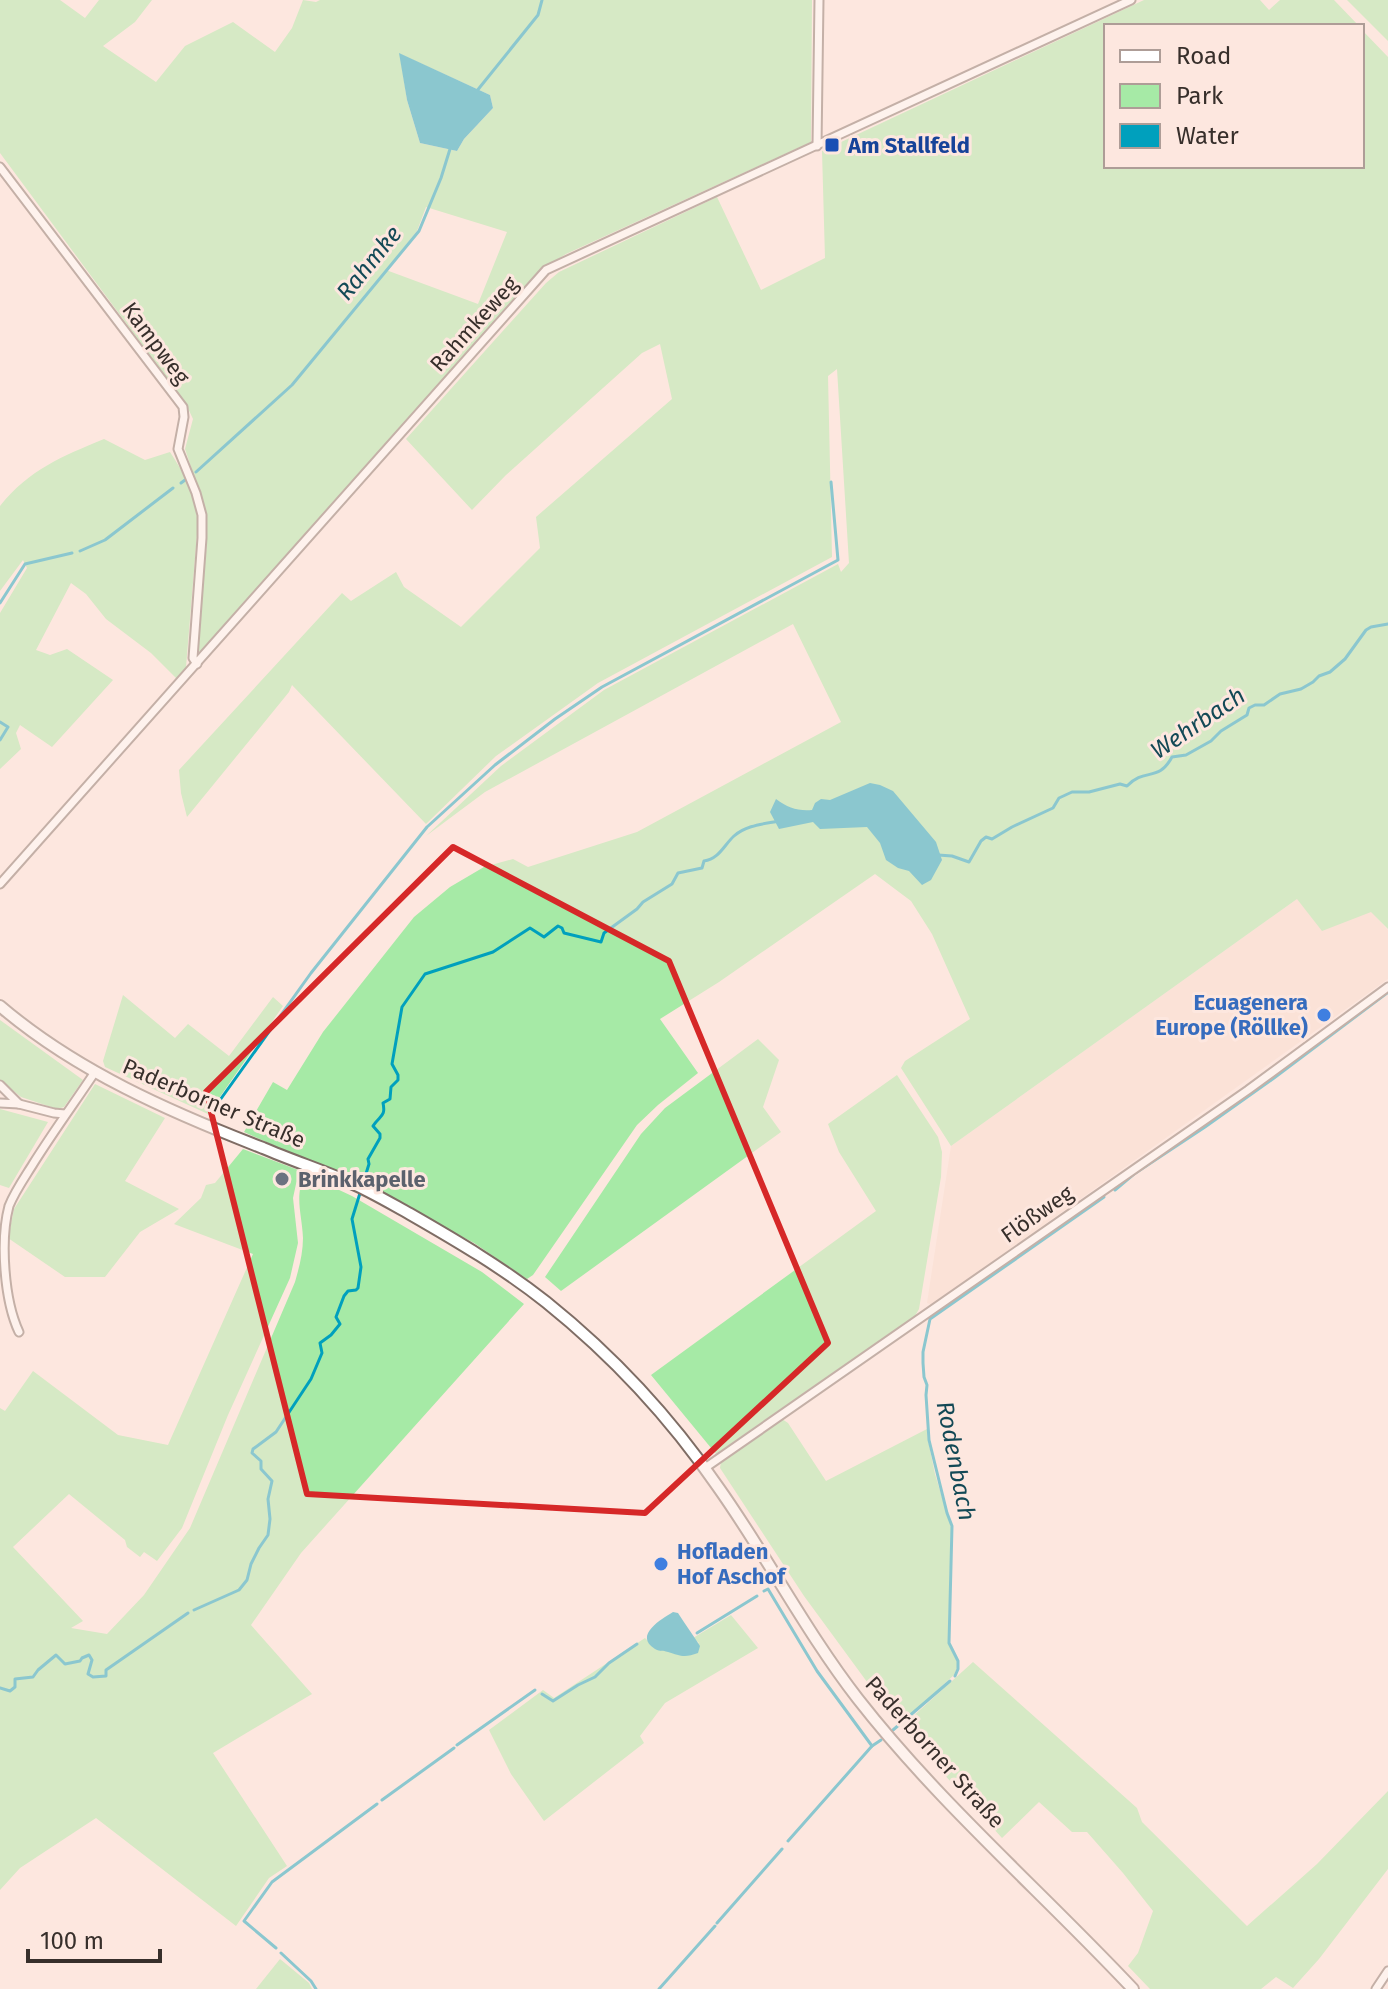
<svg xmlns="http://www.w3.org/2000/svg" width="1388" height="1989" font-family="'Fira Sans',sans-serif">
	<rect width="100%" height="100%" fill="#fde7df"/>
	<!-- built -->
	<polygon fill="#f8dbcf" points="1297,899 1372,912 1388,930 1388,979 932,1305 927,1303 951,1146"/>
	<!-- green -->
	<g fill="#a6eaa6" fill-rule="evenodd">
		<path d="M 0,0 L 60,0 L 85,18 L 99,0 L 152,0 L 135,22 L 103,46 L 156,82 L 185,46 L 233,22 L 275,52 L 292,28 L 303,0 L 316,2 L 320,0 L 812,0 L 811,142 L 566,254 L 545,267 L 201,652 L 196,649 L 207,543 L 207,515 L 185,449 L 193,419 L 186,404 L 0,153 ZM 400,54 L 490,95 L 493,108 L 464,139 L 457,151 L 420,143 L 407,100 ZM 426,207 L 507,232 L 478,304 L 386,270 L 417,231 Z"/>
		<polygon points="1144,0 1260,0 1269,10 1280,0 1334,0 1359,26 1106,26 1106,166 1362,166 1362,30 1388,57 1388,929 1371,912 1322,931 1297,899 951,1146 901,1068 905,1061 970,1019 932,934 911,901 875,874 719,982 660,1019 698,1073 658,1105 637,1125 533,1275 527,1279 474,1243 382,1194 244,1132 273,1082 287,1090 323,1032 414,917 450,887 484,867 513,859 528,867 637,832 841,722 793,624 485,792 426,836 501,766 604,690 838,564 841,572 849,563 837,369 828,376 832,557 598,683 496,756 426,824 292,685 289,692 187,817 181,793 179,770 342,593 351,601 396,572 404,587 461,627 540,548 536,517 672,399 660,344 642,353 506,475 472,510 406,439 546,283 559,272 717,197 761,290 825,258 822,151"/>
		<polygon points="1347,0 1388,0 1388,41"/>
		<path d="M 104,439 L 145,460 L 170,452 C 186,476 193,493 198,522 L 186,667 L 177,679 L 151,653 L 106,619 L 86,594 L 71,583 L 36,650 L 50,655 L 67,649 L 113,680 L 52,747 L 20,725 L 16,733 L 21,749 L 0,769 L 0,613 L 27,568 L 23,560 L 0,591 L 0,506 C 30,469 61,457 104,439 Z"/>
		<polygon points="123,995 175,1038 188,1024 229,1056 273,997 283,1006 208,1114 105,1067 103,1061"/>
		<polygon points="0,1020 83,1080 64,1107 57,1109 21,1097 0,1080"/>
		<polygon points="758,1039 779,1060 763,1107 781,1132 561,1291 545,1277 641,1134 665,1108"/>
		<polygon points="897,1075 938,1137 942,1152 941,1177 919,1309 915,1316 716,1454 651,1375 876,1211 839,1152 828,1124"/>
		<polygon points="95,1084 165,1118 125,1181 179,1209 140,1232 105,1277 65,1277 8,1238 14,1209"/>
		<polygon points="0,1109 48,1122 9,1188 0,1185"/>
		<path d="M 243,1149 L 301,1171 L 296,1184 L 293,1198 L 298,1243 L 290,1278 L 228,1415 L 182,1528 L 157,1561 L 144,1552 L 140,1557 L 127,1547 L 125,1540 L 69,1494 L 13,1547 L 83,1621 L 71,1628 L 107,1634 L 144,1595 L 190,1528 L 295,1282 C 299,1268 303,1253 303,1238 C 302,1213 294,1197 305,1174 L 352,1196 L 482,1272 L 524,1304 L 301,1553 L 251,1625 L 312,1694 L 213,1753 L 287,1866 L 269,1878 L 236,1926 L 96,1818 L 20,1868 L 0,1890 L 0,1408 L 5,1411 L 33,1371 L 118,1435 L 168,1445 L 253,1254 L 174,1224 L 201,1198 L 206,1185 L 215,1183 Z"/>
		<polygon points="782,1419 788,1423 826,1481 927,1429 928,1440 935,1474 951,1527 948,1643 957,1661 957,1668 954,1675 908,1717 892,1716 804,1596 720,1468 721,1462"/>
		<path d="M 731,1615 L 758,1648 L 665,1703 L 640,1736 L 644,1743 L 544,1821 L 511,1774 L 489,1730 L 543,1690 L 554,1698 L 645,1638 C 665,1659 673,1649 699,1643 L 693,1638 Z"/>
		<polygon points="973,1662 1137,1808 1142,1822 1247,1926 1317,1864 1388,1791 1388,1869 1319,1959 1293,1988 1276,1977 1261,1989 1150,1989 1128,1966 1138,1953 1153,1911 1123,1873 1087,1832 1072,1832 1039,1802 1002,1838 901,1727"/>
		<polygon points="280,1959 309,1983 312,1989 256,1989"/>
	</g>
	<!-- water -->
	<g fill="#00a0bd">
		<polygon points="399,53 490,95 493,108 464,139 457,151 420,143 407,100"/>
		<path d="M 870,783 L 880,785 L 893,791 L 936,842 L 942,860 L 931,880 L 922,885 L 909,871 L 898,868 L 886,860 L 880,843 L 867,827 L 820,829 L 813,822 L 779,829 L 770,812 L 776,799 C 788,808 797,811 812,810 L 815,803 L 821,799 L 830,800 Z"/>
		<path d="M 673,1612 L 678,1613 C 685,1624 693,1635 700,1646 L 698,1653 C 685,1658 680,1656 668,1652 C 662,1650 661,1652 655,1649 C 633,1635 662,1619 673,1612 Z"/>
	</g>
	<g fill="none" stroke-linecap="round" stroke-linejoin="round">
		<!-- stream -->
		<g stroke="#00a0bd" stroke-width="3">
			<polyline points="476,92 538,15 542,0"/>
			<polyline points="196,472 292,385 419,231 441,178 450,149"/>
			<polyline points="181,483 185,480"/>
			<polyline points="80,551 105,540 173,488"/>
			<polyline points="0,603 25,564 72,553"/>
			<polyline points="0,722 8,727 0,740"/>
			<path d="M 938,855 L 952,856 L 969,862 L 981,841 L 986,837 L 992,839 L 1012,827 L 1053,808 L 1059,798 L 1072,792 L 1089,792 L 1120,784 L 1127,786 C 1145,767 1158,783 1172,757 L 1186,755 L 1211,741 L 1221,731 L 1247,715 L 1249,708 L 1255,705 L 1264,705 L 1280,694 L 1301,689 L 1313,682 L 1319,676 L 1330,672 L 1345,659 L 1366,630 L 1371,627 L 1388,624"/>
			<polyline points="210,1114 311,973 427,827 495,765 555,719 602,687 838,560 831,482"/>
			<polyline points="1115,1190 1134,1174 1205,1127 1274,1078 1387,993"/>
			<polyline points="764,1591 768,1589 817,1671 872,1746"/>
			<path d="M 194,1610 L 239,1590 L 247,1580 L 251,1564 L 259,1548 L 268,1535 L 270,1519 L 268,1499 L 272,1481 L 261,1469 L 261,1461 L 252,1453 L 253,1449 L 276,1432 L 311,1379 L 322,1353 L 320,1343 L 331,1335 L 340,1324 L 336,1317 L 344,1296 L 348,1291 L 356,1290 L 358,1288 L 361,1267 L 352,1219 L 369,1164 L 368,1159 L 380,1138 L 380,1134 L 373,1126 C 380,1115 386,1117 383,1103 L 390,1099 L 391,1087 L 398,1080 L 398,1075 L 392,1064 L 402,1007 L 425,974 L 493,952 L 530,928 L 544,937 L 558,926 L 562,928 L 564,933 L 601,942 L 604,933 L 637,909 L 643,902 L 672,884 L 678,873 L 702,868 L 704,861 C 719,859 724,845 734,836 C 746,825 764,824 779,821"/>
			<polyline points="697,1633 757,1596"/>
			<polyline points="955,1676 958,1669 958,1661 949,1643 952,1526 947,1513 929,1440 926,1395 927,1385 924,1377 923,1363 923,1352 930,1319 1104,1197"/>
			<polyline points="0,1688 10,1691 15,1687 15,1679 33,1677 38,1670 56,1655 65,1664 80,1661 82,1658 89,1655 92,1660 88,1674 93,1677 106,1676 106,1670 188,1613"/>
			<polyline points="542,1694 553,1701 578,1685 595,1677 609,1663 637,1644"/>
			<polyline points="893,1730 950,1681"/>
			<polyline points="457,1745 535,1690"/>
			<polyline points="382,1800 454,1748"/>
			<polyline points="788,1841 872,1746 881,1740"/>
			<polyline points="717,1923 782,1849"/>
			<polyline points="276,1948 244,1921 272,1882 377,1804"/>
			<polyline points="281,1953 311,1981 316,1989"/>
			<polyline points="659,1989 715,1926"/>
		</g>
		<defs>
			<g id="minor">
				<polyline points="817,146 819,0"/>
				<polyline points="0,167 183,407 184,417 178,449 196,493 202,515 202,538 193,658 197,664"/>
				<polyline points="0,884 546,270 1131,0"/>
				<polyline points="0,1085 19,1104"/>
				<polyline points="0,1103 19,1104 54,1113 65,1114"/>
				<path d="M 19,1332 C 4,1300 0,1240 9,1206 C 15,1191 25,1177 33,1164 C 53,1132 75,1102 95,1072"/>
				<polyline points="705,1468 1248,1090 1388,987"/>
				<polyline points="1376,1989 1388,1971"/>
			</g>
			<path id="secondary" d="M 0,1006 C 76,1071 170,1112 263,1148 C 291,1160 321,1170 349,1182 C 370,1191 390,1203 410,1214 C 457,1241 503,1268 546,1302 C 612,1355 670,1417 718,1487 C 767,1556 806,1632 858,1699 C 940,1804 1042,1892 1133,1989"/>
		</defs>
		<!-- minor casing -->
		<use href="#minor" stroke="#7f6d65" stroke-width="11"/>
		<!-- secondary casing -->
		<use href="#secondary" stroke="#7f6d65" stroke-width="14"/>
		<!-- minor -->
		<use href="#minor" stroke="#fff" stroke-width="7"/>
		<!-- secondary -->
		<use href="#secondary" stroke="#fff" stroke-width="10"/>
	</g>
	<!-- marked area -->
	<path d="M0 0H1388V1989H0ZM 453,847 L 669,961 L 828,1343 L 645,1513 L 307,1494 L 206,1092 Z" fill="#fde7df" fill-opacity=".55" fill-rule="evenodd"/>
	<path fill="none" stroke="#d62828" stroke-width="6" stroke-linejoin="round" d="M 453,847 L 669,961 L 828,1343 L 645,1513 L 307,1494 L 206,1092 Z"/>
	<!-- markers -->
	<rect fill="#1a4fb4" stroke="#fde7df" stroke-width="3" x="824" y="137" width="16" height="16" rx="4"/>
	<g fill="#3f7fe0" stroke="#fde7df" stroke-width="3">
		<circle cx="1324" cy="1015" r="8"/>
		<circle cx="661" cy="1564" r="8"/>
	</g>
	<circle fill="#6b7280" stroke="#fde7df" stroke-width="3" cx="282" cy="1179" r="8"/>
	<g text-anchor="middle" dominant-baseline="central" stroke-width="6" stroke-linejoin="round" paint-order="stroke">
		<!-- transit labels -->
		<g font-size="22" font-weight="bold" fill="#164399" stroke="#fde7df" text-anchor="start">
			<text x="848" y="145">Am Stallfeld</text>
		</g>
		<!-- street labels -->
		<g font-size="22" fill="#372f2b" stroke="#fde7df">
			<text transform="translate(474 324) rotate(-48)">Rahmkeweg</text>
			<text transform="translate(156 343) rotate(53)">Kampweg</text>
			<text transform="translate(214 1103) rotate(23)">Paderborner Straße</text>
			<text transform="translate(1037 1214) rotate(-35)">Flößweg</text>
			<text transform="translate(935 1752) rotate(48)">Paderborner Straße</text>
		</g>
		<!-- shop labels -->
		<g font-size="22" font-weight="bold" fill="#366cbe" stroke="#fde7df" text-anchor="end">
			<text x="1308" y="1002">Ecuagenera<tspan x="1308" dy="25">Europe (Röllke)</tspan></text>
			<text x="677" y="1551" text-anchor="start">Hofladen<tspan x="677" dy="25">Hof Aschof</tspan></text>
		</g>
		<!-- worship labels -->
		<g font-size="22" font-weight="bold" fill="#5b616d" stroke="#fde7df" text-anchor="start">
			<text x="298" y="1179">Brinkkapelle</text>
		</g>
		<!-- water labels -->
		<g font-size="24" font-style="italic" fill="#134956" stroke="#fde7df">
			<text transform="translate(369 263) rotate(-51)">Rahmke</text>
			<text transform="translate(1198 723) rotate(-34)">Wehrbach</text>
			<text transform="translate(956 1461) rotate(79)">Rodenbach</text>
		</g>
	</g>
	<!-- legend -->
	<rect x="1104" y="24" width="260" height="144" fill="#fde7df" stroke="#ae9d97" stroke-width="2"/>
	<rect x="1120" y="50" width="40" height="12" fill="#ffffff" stroke="#ae9d97" stroke-width="2"/>
	<text x="1176" y="64" font-size="24" fill="#372f2b">Road</text>
	<rect x="1120" y="84" width="40" height="24" fill="#a6eaa6" stroke="#ae9d97" stroke-width="2"/>
	<text x="1176" y="104" font-size="24" fill="#372f2b">Park</text>
	<rect x="1120" y="124" width="40" height="24" fill="#00a0bd" stroke="#ae9d97" stroke-width="2"/>
	<text x="1176" y="144" font-size="24" fill="#372f2b">Water</text>
	<!-- scale -->
	<path d="M28 1949v12h132v-12" fill="none" stroke="#372f2b" stroke-width="4"/>
	<text x="40" y="1949" font-size="24" fill="#372f2b" stroke="#fde7df" stroke-width="6" paint-order="stroke">100 m</text>
</svg>
